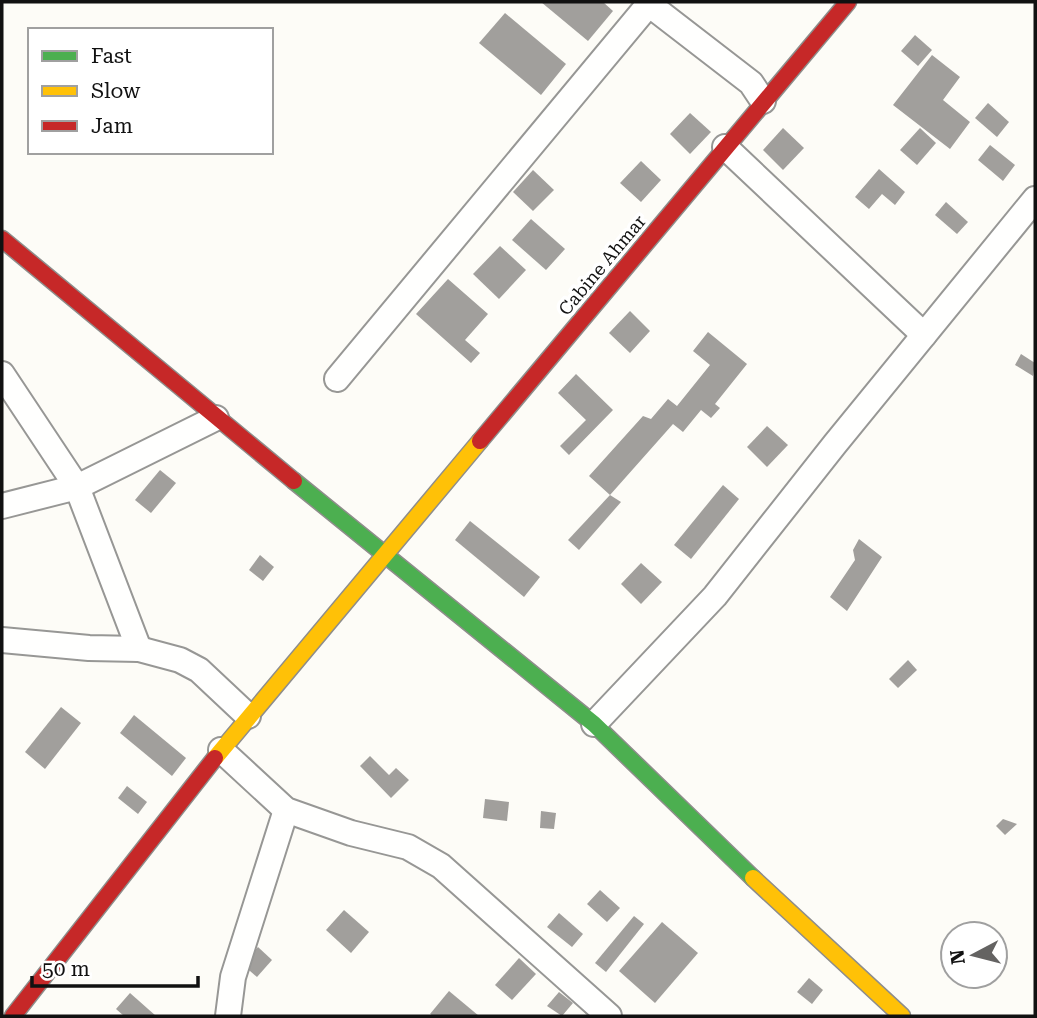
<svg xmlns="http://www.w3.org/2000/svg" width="1037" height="1018" font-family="'Roboto Serif',serif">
	<rect width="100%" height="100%" fill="#fdfcf7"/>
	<!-- building -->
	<g fill="#a19f9c">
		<polygon points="541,2 603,2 613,11 588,41"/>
		<polygon points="505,13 566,64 541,95 479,43"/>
		<polygon points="915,35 932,50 918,66 901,51"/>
		<polygon points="932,55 960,77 943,100 970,122 950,149 893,105"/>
		<polygon points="988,103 1009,122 997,137 975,118"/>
		<polygon points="690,113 711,132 690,154 670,134"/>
		<polygon points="783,128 804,148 783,170 763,150"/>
		<polygon points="920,128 936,143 917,165 900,150"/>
		<polygon points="990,145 1015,165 1003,181 978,160"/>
		<polygon points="641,161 661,180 641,202 620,183"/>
		<polygon points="879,169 905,192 895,205 882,194 869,209 855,197"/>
		<polygon points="533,170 554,190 533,211 513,192"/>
		<polygon points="946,202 968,222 957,234 935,215"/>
		<polygon points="531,219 565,249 546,270 512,240"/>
		<polygon points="500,246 526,270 499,299 473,274"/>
		<polygon points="448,279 488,314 465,340 480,353 471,363 416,314"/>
		<polygon points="630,311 650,331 630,353 609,333"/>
		<polygon points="708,332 747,364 715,404 720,408 711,418 701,410 683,432 673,424 610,495 589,476 643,416 651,419 668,399 677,406 710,365 693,351"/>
		<polygon points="1021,354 1035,363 1033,376 1015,365"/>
		<polygon points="576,374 613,410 569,455 560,446 586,420 558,393"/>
		<polygon points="767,426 788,445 767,467 747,447"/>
		<polygon points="160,470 176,483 151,513 135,500"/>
		<polygon points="723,485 739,499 691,559 674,545"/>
		<polygon points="610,495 621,502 579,550 568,540"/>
		<polygon points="470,521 540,577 524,597 455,540"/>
		<polygon points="859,539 882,557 847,611 830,597 855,560 853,550"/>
		<polygon points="260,555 274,567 263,581 249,570"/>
		<polygon points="641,563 662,582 641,604 621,584"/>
		<polygon points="908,660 917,670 898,688 889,679"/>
		<polygon points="61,707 81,723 45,769 25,752"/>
		<polygon points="134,715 186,758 172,776 120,733"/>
		<polygon points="370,756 389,775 396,768 409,780 391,798 360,766"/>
		<polygon points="127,786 147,802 138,814 118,798"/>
		<polygon points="485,799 509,802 507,821 483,818"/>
		<polygon points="541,811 556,813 554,829 540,828"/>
		<polygon points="1003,819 1017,824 1005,835 996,826"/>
		<polygon points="600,890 620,908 607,922 587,904"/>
		<polygon points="344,910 369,932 351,953 326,930"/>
		<polygon points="559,913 583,934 572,947 547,927"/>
		<polygon points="634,916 644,924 606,972 595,963"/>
		<polygon points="662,922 698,953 655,1003 619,971"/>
		<polygon points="258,947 272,960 257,977 242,964"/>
		<polygon points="519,958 536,974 512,1000 495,985"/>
		<polygon points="809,978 823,990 812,1004 797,992"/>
		<polygon points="449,991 479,1016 433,1016 430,1014"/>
		<polygon points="559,992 573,1003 562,1016 547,1006"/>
		<polygon points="130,993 156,1016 124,1016 116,1009"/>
	</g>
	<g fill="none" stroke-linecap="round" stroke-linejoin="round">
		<defs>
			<g id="street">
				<polyline points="646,2 751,83 763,101"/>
				<polyline points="725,147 924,335"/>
				<polyline points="2,374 77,487 139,649"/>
				<polyline points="337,379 649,4"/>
				<polyline points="2,506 77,487 216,418"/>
				<polyline points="2,640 89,648 139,649 180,660 199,670 248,716"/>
				<polyline points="594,724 715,596 835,444 1035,199"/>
				<polyline points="221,750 286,810 351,833 408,847 441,866 609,1016"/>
				<polyline points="228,1016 233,977 286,810"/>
			</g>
			<polyline id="fast" points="294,481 594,724 753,878"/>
			<g id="slow">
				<polyline points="215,758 480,441"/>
				<polyline points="753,878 902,1016"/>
			</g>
			<g id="jam">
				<polyline points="2,239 294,481"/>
				<polyline points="480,441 848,2"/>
				<polyline points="13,1016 215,758"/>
			</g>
		</defs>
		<!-- street casing -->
		<use href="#street" stroke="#979795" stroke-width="28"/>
		<!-- fast casing -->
		<use href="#fast" stroke="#8e8d8b" stroke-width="19"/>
		<!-- slow casing -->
		<use href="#slow" stroke="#8e8d8b" stroke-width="19"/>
		<!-- jam casing -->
		<use href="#jam" stroke="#8e8d8b" stroke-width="19"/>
		<!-- street -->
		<use href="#street" stroke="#fffffe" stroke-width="24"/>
		<!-- fast -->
		<use href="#fast" stroke="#4caf50" stroke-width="16"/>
		<!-- slow -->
		<use href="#slow" stroke="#ffc107" stroke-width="16"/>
		<!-- jam -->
		<use href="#jam" stroke="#c62828" stroke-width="16"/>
	</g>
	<g text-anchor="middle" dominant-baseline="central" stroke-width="7" stroke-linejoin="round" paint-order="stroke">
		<!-- street labels -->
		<g font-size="18" fill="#111" stroke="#fff">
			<text transform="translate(602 265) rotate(-50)">Cabine Ahmar</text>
		</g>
	</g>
	<!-- border -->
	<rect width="1037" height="1018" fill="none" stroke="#111111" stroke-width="7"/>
	<!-- legend -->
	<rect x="28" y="28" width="245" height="126" fill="#ffffff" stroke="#a0a0a0" stroke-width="2"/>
	<rect x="42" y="51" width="35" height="10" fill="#4caf50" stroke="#a0a0a0" stroke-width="2"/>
	<text x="91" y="63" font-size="21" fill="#111111">Fast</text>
	<rect x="42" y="86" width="35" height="10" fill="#ffc107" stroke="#a0a0a0" stroke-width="2"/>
	<text x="91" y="98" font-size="21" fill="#111111">Slow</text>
	<rect x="42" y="121" width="35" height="10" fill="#c62828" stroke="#a0a0a0" stroke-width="2"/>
	<text x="91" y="133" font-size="21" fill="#111111">Jam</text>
	<!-- north arrow -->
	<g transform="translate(974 955) rotate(263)"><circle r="33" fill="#ffffff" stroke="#a0a0a0" stroke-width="2"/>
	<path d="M0-5L12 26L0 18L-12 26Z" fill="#646362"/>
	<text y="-10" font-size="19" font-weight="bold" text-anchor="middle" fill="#111111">N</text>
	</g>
	<!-- scale -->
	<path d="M32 976v10h166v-10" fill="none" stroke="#111111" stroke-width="3.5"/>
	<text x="42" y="976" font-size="21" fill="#111111" stroke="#ffffff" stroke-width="5" paint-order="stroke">50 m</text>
</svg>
